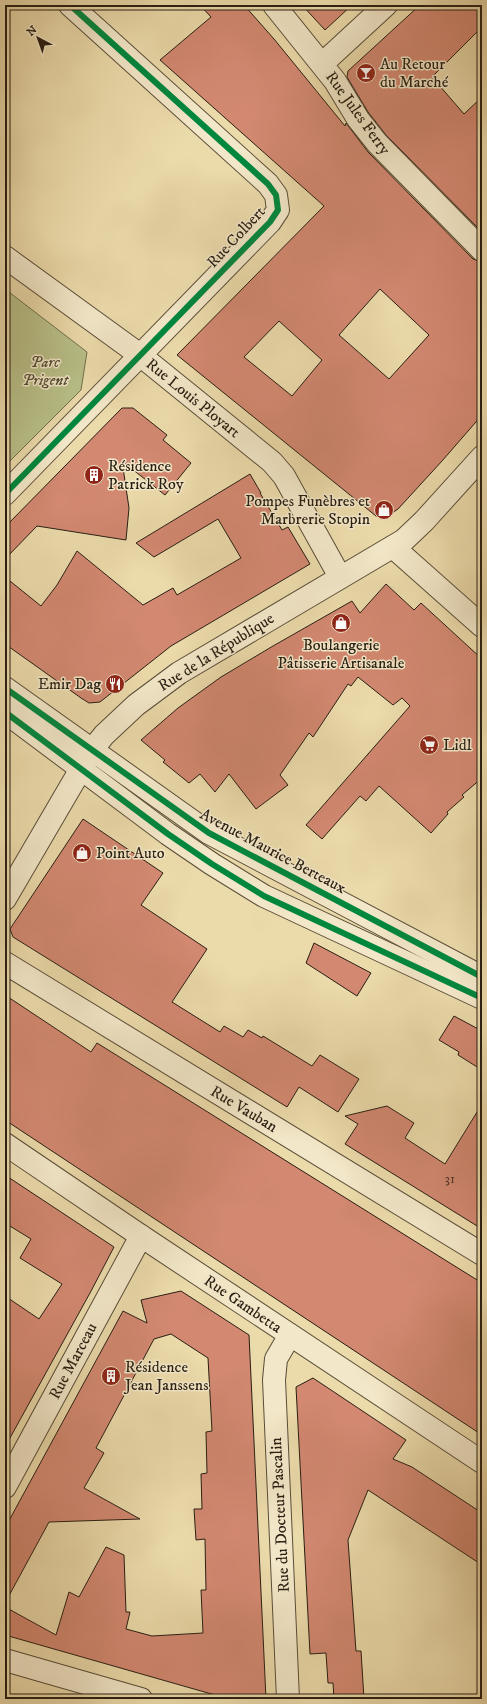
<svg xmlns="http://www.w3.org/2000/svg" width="487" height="1704" font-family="'IM FELL DW Pica',serif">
	<rect width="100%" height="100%" fill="#ebdaaa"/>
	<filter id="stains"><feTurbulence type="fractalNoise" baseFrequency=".005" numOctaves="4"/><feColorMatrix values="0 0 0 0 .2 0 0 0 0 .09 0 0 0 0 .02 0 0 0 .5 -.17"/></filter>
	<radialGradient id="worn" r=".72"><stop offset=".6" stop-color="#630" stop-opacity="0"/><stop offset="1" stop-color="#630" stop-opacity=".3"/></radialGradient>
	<!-- green -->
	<polygon fill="#b8bf88" stroke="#706e4d" points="5,289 87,352 81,390 5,466"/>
	<!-- building -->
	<g fill="#d28871" stroke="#281e12" fill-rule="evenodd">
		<path d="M 200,5 L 244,5 L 274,39 L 345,126 L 346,123 L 368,152 L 473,259 L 482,262 L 482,415 L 442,461 L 398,509 L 386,517 L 376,516 L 177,355 L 324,206 L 160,60 L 211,17 ZM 380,289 L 429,335 L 389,379 L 339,335 ZM 279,321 L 322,360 L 292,396 L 244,357 Z"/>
		<polygon points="302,5 352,5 325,30"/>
		<polygon points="420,5 482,5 482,27 432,77 464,114 482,97 482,232 386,135 368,112 347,77 348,71"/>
		<polygon points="122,408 133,408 167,435 163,440 191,463 165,495 122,461 129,508 126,540 37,526 5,559 5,527"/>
		<polygon points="250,474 261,493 260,493 282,530 288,527 310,564 171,646 100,702 89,703 81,698 5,644 5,577 41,606 57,585 77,551 143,605 173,588 177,595 241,558 218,519 154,557 136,543"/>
		<polygon points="386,584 414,610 421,603 482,659 482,778 462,795 464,797 447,812 448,814 431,833 379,786 366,801 360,796 322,839 306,825 410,706 402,698 393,705 358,677 351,686 348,684 313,737 309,733 280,775 288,785 256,809 229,774 215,792 200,774 189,783 163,762 165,760 141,740 178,708 221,677 273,646 352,601 360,613"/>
		<polygon points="83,819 163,873 141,905 207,949 172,1002 220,1032 224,1026 243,1037 248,1030 262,1038 263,1036 312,1066 320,1055 359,1079 338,1112 299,1087 287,1107 13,937 10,929"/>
		<polygon points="314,943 371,973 357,996 306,963"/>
		<polygon points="5,995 91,1052 97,1043 482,1283 482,1435 5,1120"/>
		<polygon points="454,1016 482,1031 482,1070 458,1055 459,1052 439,1040"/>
		<polygon points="482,1104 482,1229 345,1144 358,1124 345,1116 387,1106 414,1123 405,1138 445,1164"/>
		<polygon points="5,1175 114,1247 90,1293 5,1447 5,1296 39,1319 62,1284 20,1258 31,1239 5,1223"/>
		<polygon points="181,1291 249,1335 266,1699 229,1699 5,1635 5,1607 56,1635 69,1592 79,1597 106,1547 124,1555 126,1612 130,1612 126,1629 152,1636 203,1633 201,1590 206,1590 205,1539 196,1540 194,1509 202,1509 201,1474 207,1473 206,1432 212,1431 208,1358 171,1334 154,1339 96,1448 104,1453 84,1488 140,1519 49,1522 5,1603 5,1528 123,1311 147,1323 141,1300"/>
		<polygon points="313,1378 406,1440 393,1459 412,1467 482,1513 482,1565 368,1490 348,1540 356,1651 361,1651 364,1699 334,1699 333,1683 328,1683 326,1653 310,1654 296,1387"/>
	</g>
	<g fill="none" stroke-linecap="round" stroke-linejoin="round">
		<defs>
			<g id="minor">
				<polyline points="274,5 335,81 358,119 377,143 482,250"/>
				<polyline points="322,64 386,5"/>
				<polyline points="5,257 140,355 272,462 284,476 340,577"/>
				<polyline points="5,494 270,222 278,210 276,195 268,184 70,5"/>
				<polyline points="393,547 482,626"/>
				<polyline points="5,963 482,1254"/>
				<polyline points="5,1144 141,1236 482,1462"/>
				<polyline points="5,1487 141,1236"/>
				<polyline points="5,1660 141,1699"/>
				<polyline points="288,1699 274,1380 276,1359 290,1335"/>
			</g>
			<g id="tertiary">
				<polyline points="5,688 209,833 482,977"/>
				<polyline points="5,712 168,834 212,864 264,896 482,998"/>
				<polyline points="5,899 92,750 104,735 136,705 179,673 404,540 424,521 482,457"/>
			</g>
		</defs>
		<!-- minor casing -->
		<use href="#minor" stroke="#594d38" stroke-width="24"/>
		<!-- tertiary casing -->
		<use href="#tertiary" stroke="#594d38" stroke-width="24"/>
		<!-- minor -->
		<use href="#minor" stroke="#f2e7c8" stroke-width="22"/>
		<!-- tertiary -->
		<use href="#tertiary" stroke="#f2e7c8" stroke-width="22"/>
		<defs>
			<g id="cycleway">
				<polyline points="5,494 270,222 278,210 276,195 268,184 70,5"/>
				<polyline points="5,688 209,833 482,977"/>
				<polyline points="5,712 168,834 212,864 264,896 482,998"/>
			</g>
		</defs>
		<!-- cycleway casing -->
		<use href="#cycleway" stroke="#f2e7c8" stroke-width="8"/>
		<!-- cycleway -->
		<use href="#cycleway" stroke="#00873e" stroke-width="6"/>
	</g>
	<!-- icons -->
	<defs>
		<symbol id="bar-disc" viewBox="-11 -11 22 22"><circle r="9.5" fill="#8f2418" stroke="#f2e7c8"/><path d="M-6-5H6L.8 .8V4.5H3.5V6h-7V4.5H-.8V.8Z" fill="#fff"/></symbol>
		<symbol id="building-disc" viewBox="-11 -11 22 22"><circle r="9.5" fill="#8f2418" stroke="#f2e7c8"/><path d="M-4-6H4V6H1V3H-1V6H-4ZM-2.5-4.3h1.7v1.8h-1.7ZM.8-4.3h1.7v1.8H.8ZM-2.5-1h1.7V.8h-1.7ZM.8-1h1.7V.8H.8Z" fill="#fff"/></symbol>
		<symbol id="shop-disc" viewBox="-11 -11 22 22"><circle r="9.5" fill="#8f2418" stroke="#f2e7c8"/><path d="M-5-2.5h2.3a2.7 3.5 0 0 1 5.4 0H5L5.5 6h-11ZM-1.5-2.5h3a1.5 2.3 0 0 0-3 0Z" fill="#fff"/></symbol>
		<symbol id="restaurant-disc" viewBox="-11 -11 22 22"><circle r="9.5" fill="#8f2418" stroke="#f2e7c8"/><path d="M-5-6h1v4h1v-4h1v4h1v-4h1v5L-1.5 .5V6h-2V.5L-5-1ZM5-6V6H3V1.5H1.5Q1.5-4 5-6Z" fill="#fff"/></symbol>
		<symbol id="supermarket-disc" viewBox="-11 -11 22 22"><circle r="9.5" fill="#8f2418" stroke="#f2e7c8"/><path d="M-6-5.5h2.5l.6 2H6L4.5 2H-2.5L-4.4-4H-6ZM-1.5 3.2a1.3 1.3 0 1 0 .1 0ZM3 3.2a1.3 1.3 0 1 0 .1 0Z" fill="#fff"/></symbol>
	</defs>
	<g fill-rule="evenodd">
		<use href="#bar-disc" x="355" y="62" width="22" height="22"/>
		<use href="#building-disc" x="83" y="464" width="22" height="22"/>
		<use href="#shop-disc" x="373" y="499" width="22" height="22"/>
		<use href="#shop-disc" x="330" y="612" width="22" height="22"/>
		<use href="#restaurant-disc" x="104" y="673" width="22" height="22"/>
		<use href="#supermarket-disc" x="418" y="734" width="22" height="22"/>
		<use href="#shop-disc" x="71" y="842" width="22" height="22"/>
		<use href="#building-disc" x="100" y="1365" width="22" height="22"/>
	</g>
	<g text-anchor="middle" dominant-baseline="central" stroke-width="3" stroke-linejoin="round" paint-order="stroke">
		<!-- number labels -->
		<g font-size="14" fill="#52382a">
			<text x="450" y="1179">31</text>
		</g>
		<!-- poi labels -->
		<g font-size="16" fill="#281e12" stroke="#f2e7c8" text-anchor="start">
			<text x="380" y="64">Au Retour<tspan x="380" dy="18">du Marché</tspan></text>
			<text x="108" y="466">Résidence<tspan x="108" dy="18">Patrick Roy</tspan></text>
			<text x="370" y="501" text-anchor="end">Pompes Funèbres et<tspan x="370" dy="18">Marbrerie Stopin</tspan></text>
			<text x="341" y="645" text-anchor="middle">Boulangerie<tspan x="341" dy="18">Pâtisserie Artisanale</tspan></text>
			<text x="101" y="684" text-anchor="end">Emir Dag</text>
			<text x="443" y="745">Lidl</text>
			<text x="96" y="853">Point Auto</text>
			<text x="125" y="1367">Résidence<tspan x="125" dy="18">Jean Janssens</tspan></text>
		</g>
		<!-- street labels -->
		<g font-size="16" fill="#281e12" stroke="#f2e7c8">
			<text transform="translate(358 113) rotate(54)">Rue Jules Ferry</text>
			<text transform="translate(236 237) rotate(-47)">Rue Colbert</text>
			<text transform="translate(193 398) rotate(39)">Rue Louis Ployart</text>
			<text transform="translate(216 652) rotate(-32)">Rue de la République</text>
			<text transform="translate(273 851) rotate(28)">Avenue Maurice Berteaux</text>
			<text transform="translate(244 1109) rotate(31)">Rue Vauban</text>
			<text transform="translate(243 1304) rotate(34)">Rue Gambetta</text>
			<text transform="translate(73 1361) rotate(-62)">Rue Marceau</text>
			<text transform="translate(280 1515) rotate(-93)">Rue du Docteur Pascalin</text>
		</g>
		<!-- park labels -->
		<g font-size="16" font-style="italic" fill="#534e35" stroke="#f2e7c8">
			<text x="45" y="362">Parc<tspan x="45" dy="18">Prigent</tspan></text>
		</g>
	</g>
	<!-- margin -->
	<rect width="487" height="1704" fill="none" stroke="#ebdaaa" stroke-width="20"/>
	<rect x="6" y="6" width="475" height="1692" fill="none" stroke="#281e12" stroke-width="2"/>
	<rect x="10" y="10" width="467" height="1684" fill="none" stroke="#281e12"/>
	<!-- north arrow -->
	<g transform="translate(38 38) rotate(319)" stroke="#f2e7c8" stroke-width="3" paint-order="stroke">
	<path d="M0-3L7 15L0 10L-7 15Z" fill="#281e12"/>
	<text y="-6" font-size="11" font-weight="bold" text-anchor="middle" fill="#281e12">N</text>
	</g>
	<rect width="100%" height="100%" filter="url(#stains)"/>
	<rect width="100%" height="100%" fill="url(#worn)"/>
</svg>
